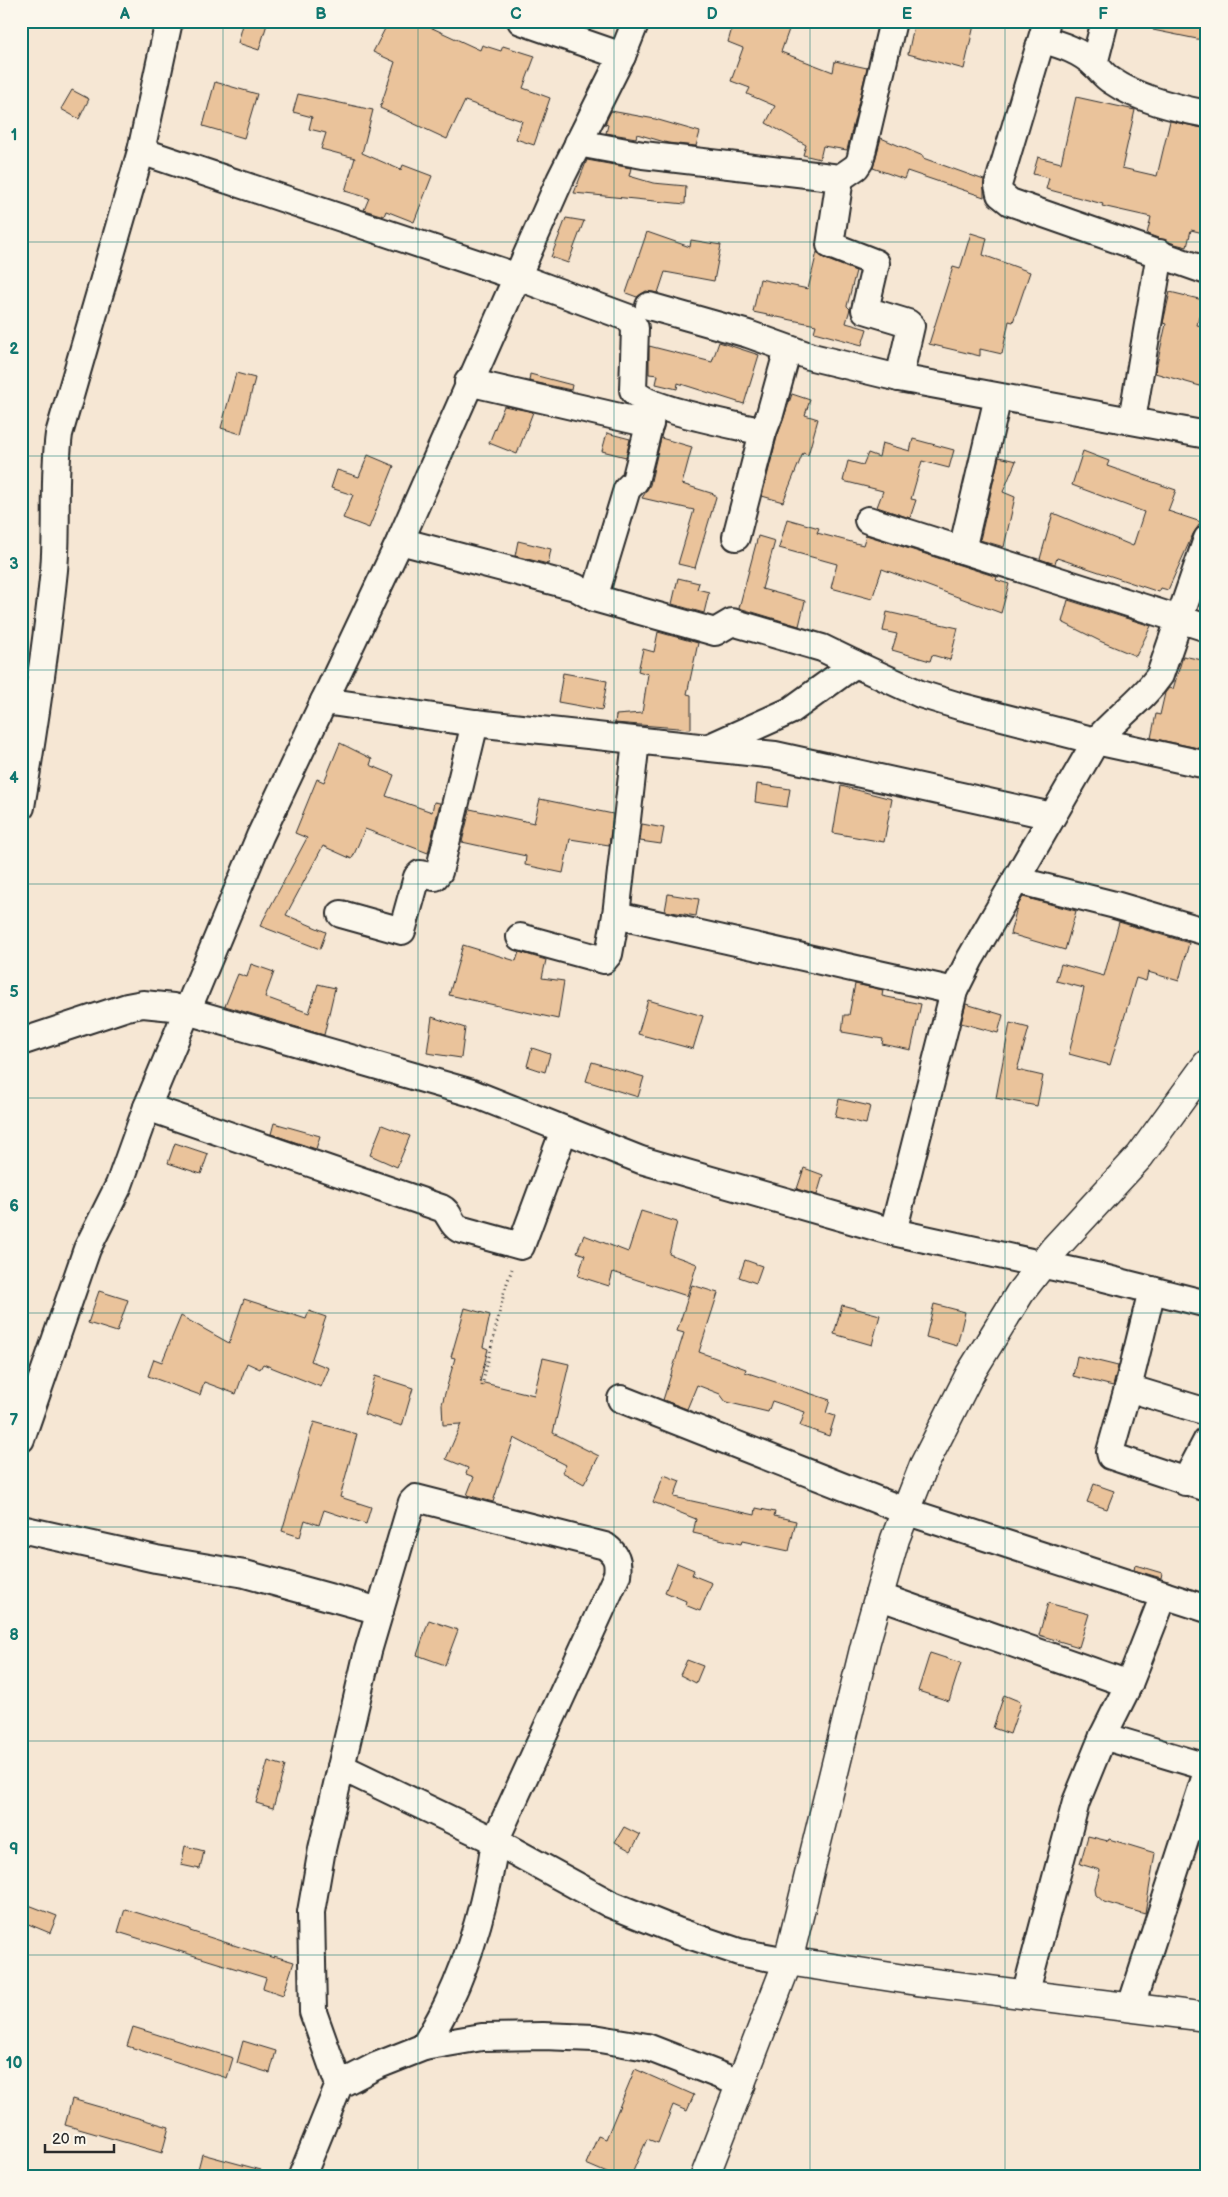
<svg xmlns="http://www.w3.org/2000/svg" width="1228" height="2197" font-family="'Balsamiq Sans',sans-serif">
	<rect width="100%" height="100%" fill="#f6e7d4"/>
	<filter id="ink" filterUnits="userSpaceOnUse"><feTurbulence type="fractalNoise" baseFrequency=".02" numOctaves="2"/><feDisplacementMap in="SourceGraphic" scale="10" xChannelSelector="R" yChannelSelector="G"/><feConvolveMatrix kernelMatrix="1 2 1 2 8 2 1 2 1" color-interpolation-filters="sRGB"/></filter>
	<g filter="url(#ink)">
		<!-- building -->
		<g fill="#eac39b" stroke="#2b2b2b">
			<polygon points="244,21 268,21 259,50 238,43"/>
			<polygon points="389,21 417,21 480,50 482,45 501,51 503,46 535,56 523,88 550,98 534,145 516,139 522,121 465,101 447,139 380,108 395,62 373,52"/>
			<polygon points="734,21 792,21 781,52 833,72 835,61 867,68 847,150 823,146 820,159 803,155 806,145 766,123 775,106 747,94 750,88 731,81 743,48 728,42"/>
			<polygon points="915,21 955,21 974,25 964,69 908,54"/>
			<polygon points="1154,21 1207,21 1207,41 1153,30"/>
			<polygon points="215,82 257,94 244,138 203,126"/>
			<polygon points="72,90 89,99 79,119 61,109"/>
			<polygon points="298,94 373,110 362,153 401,170 403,165 432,176 414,222 386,211 384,216 364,210 369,198 345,191 355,158 321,149 326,133 309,129 312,117 293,112"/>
			<polygon points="1076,97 1135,110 1122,168 1157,176 1170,121 1207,129 1207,234 1191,230 1187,247 1175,244 1147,234 1151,217 1102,206 1103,204 1046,189 1049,178 1033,174 1038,157 1061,163"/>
			<polygon points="611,111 655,119 700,132 696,146 668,143 637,134 636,138 606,133 608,125 605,124"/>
			<polygon points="881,138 923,156 923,158 984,180 984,197 907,171 904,179 873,168"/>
			<polygon points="587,160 631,168 629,176 653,183 686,186 685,204 574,193"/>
			<polygon points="566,218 584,221 568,263 551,257"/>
			<polygon points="647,232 690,247 691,240 721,245 714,281 665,272 658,293 646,291 637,297 626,293"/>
			<polygon points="971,233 987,238 983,255 1030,272 1013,322 1009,321 1002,354 980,349 980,356 929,344 953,267 960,269"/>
			<polygon points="817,252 825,259 856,271 847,306 850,309 846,323 867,329 862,345 814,332 816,325 753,312 760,279 808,289"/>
			<polygon points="1170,292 1203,300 1197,325 1207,327 1207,362 1200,386 1155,373 1166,324 1163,323"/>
			<polygon points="719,342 759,355 744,404 678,383 677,389 656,384 658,375 649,374 649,346 712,362"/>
			<polygon points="236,373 255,378 241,434 221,428"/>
			<polygon points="530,374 572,385 571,390 529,381"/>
			<polygon points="792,394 810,400 805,415 818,419 808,455 803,453 783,502 762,496 777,437"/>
			<polygon points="504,406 533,412 517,454 489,443"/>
			<polygon points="607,433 630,439 626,457 602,451"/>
			<polygon points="661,438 692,447 682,484 714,494 716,497 695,568 678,564 694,510 642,498 650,485"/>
			<polygon points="913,439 954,450 949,468 922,461 911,499 916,500 910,518 877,507 883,491 843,481 848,461 863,465 868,453 879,457 882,443 910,451"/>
			<polygon points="1083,451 1109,461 1107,466 1176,490 1168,511 1201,522 1193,534 1168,590 1161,588 1159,592 1057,558 1055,564 1040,559 1053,513 1133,546 1144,512 1072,485"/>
			<polygon points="368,455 394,466 369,528 343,518 353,495 331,488 337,470 359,477"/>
			<polygon points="999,457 1016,461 1003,492 1015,497 1004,547 980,540"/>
			<polygon points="787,519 819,528 817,533 863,545 866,535 997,577 996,580 1009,584 1001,613 882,569 872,599 831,588 837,564 779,548"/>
			<polygon points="758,536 775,541 762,589 805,601 799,626 739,608"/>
			<polygon points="518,541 551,549 548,564 515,556"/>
			<polygon points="678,578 699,583 697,589 709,592 704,613 672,604"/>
			<polygon points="1068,600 1151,626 1136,656 1102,642 1062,622"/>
			<polygon points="887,612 958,628 950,660 932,655 930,661 892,650 897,634 883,631"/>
			<polygon points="658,632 698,643 687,694 691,695 691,729 615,723 616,715 642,713 648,674 638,671 643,649 654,652"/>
			<polygon points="1183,656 1207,661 1207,674 1202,696 1207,696 1207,750 1151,738 1156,714 1160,715 1165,693 1169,688 1173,689"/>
			<polygon points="563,673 607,681 602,710 558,702"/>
			<polygon points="340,743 372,759 370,765 394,775 386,796 432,812 434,802 440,803 428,853 365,829 352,859 323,846 286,915 326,932 320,949 260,926 307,838 295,833 317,779 324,782"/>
			<polygon points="757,784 790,789 787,807 755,802"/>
			<polygon points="841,786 892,799 884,842 833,833"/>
			<polygon points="540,799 613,814 609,845 570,839 563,873 525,865 526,856 462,842 470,809 534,823"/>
			<polygon points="642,824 664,828 661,844 640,841"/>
			<polygon points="668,894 699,899 696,916 665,911"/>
			<polygon points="1023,897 1076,911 1065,950 1010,934 1017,907"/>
			<polygon points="1119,922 1189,943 1179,981 1148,972 1146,981 1136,978 1110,1065 1069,1054 1084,988 1056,981 1061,964 1104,976"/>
			<polygon points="463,945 516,961 519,952 546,960 542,978 564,981 558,1019 449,995"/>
			<polygon points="251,964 274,972 265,997 309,1013 318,984 335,988 324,1035 225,1006 238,974 247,977"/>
			<polygon points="855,984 883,990 882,996 921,1004 911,1050 882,1044 883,1039 842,1032 844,1015 849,1015"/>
			<polygon points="648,1000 703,1016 693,1049 638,1034"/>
			<polygon points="966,1004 1003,1015 998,1033 961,1023"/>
			<polygon points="432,1017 465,1028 461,1058 427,1053"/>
			<polygon points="1010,1023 1029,1028 1017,1070 1043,1076 1037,1106 996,1098"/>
			<polygon points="532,1048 550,1054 545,1072 527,1066"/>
			<polygon points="592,1062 644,1077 638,1097 586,1081"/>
			<polygon points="839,1099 870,1106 866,1124 835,1117"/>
			<polygon points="274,1123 320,1136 316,1149 271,1134"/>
			<polygon points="382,1125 410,1136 397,1167 370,1155"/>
			<polygon points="175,1143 208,1154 201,1174 168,1163"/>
			<polygon points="804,1168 823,1175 817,1195 797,1189"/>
			<polygon points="641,1211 677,1222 669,1254 697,1264 687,1296 613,1272 609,1286 578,1276 585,1255 577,1252 584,1235 628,1252"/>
			<polygon points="745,1260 762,1266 756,1283 739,1277"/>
			<polygon points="692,1285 718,1293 699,1352 746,1369 745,1372 830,1400 826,1413 835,1416 829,1436 800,1426 805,1412 772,1401 768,1412 726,1402 720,1394 697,1385 687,1409 663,1400 684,1333 677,1331"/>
			<polygon points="99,1291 128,1300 117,1332 88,1323"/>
			<polygon points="244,1299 306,1319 309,1311 326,1317 311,1361 329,1368 321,1387 263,1364 260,1369 247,1363 236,1394 204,1382 200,1395 148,1376 154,1359 162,1362 181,1316 229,1343"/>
			<polygon points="934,1304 965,1312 957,1346 926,1337"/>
			<polygon points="842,1305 880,1315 872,1345 834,1334"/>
			<polygon points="465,1308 490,1315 483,1347 488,1349 480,1382 534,1395 543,1358 569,1364 553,1433 599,1456 584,1484 562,1472 566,1465 514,1438 493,1502 467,1495 474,1477 466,1474 468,1468 446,1459 461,1424 443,1425 442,1404 455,1358 451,1357"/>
			<polygon points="1077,1356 1118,1366 1113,1386 1073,1376"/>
			<polygon points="375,1376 413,1388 402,1426 364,1414"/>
			<polygon points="314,1422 357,1434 340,1497 371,1507 366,1524 324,1510 319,1525 305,1520 300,1537 282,1531"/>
			<polygon points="664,1475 680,1481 674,1497 755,1515 756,1508 775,1512 774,1516 796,1521 789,1551 742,1541 741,1544 693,1533 696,1519 653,1502"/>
			<polygon points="1094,1484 1114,1491 1107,1509 1087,1502"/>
			<polygon points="677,1563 694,1570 692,1575 712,1583 700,1611 685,1605 686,1601 665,1592"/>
			<polygon points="1135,1565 1162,1573 1161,1578 1134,1570"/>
			<polygon points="1048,1603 1089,1614 1079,1647 1039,1635"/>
			<polygon points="429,1620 458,1630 445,1665 417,1655"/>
			<polygon points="930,1653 961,1663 949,1701 918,1691"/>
			<polygon points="687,1660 703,1666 696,1683 680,1675"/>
			<polygon points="1004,1695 1021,1702 1010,1734 993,1728"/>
			<polygon points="268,1761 285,1766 273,1808 256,1803"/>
			<polygon points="624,1827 640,1835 631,1851 615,1842"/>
			<polygon points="1088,1836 1108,1841 1109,1839 1155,1853 1145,1914 1104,1902 1096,1895 1095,1888 1100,1870 1080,1864"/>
			<polygon points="185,1846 204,1851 200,1869 181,1865"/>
			<polygon points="21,1902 57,1916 50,1933 21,1921"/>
			<polygon points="125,1909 190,1929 190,1931 274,1958 274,1956 294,1962 283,1995 263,1988 266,1978 118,1932"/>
			<polygon points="133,2027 233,2058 227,2078 127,2046"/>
			<polygon points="243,2041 276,2051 270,2073 237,2063"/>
			<polygon points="635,2069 694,2095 687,2111 673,2105 658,2143 647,2139 631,2176 614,2176 586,2164 598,2136 606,2139"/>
			<polygon points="72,2099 169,2127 162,2153 65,2125"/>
			<polygon points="202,2154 261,2170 260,2176 207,2176 197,2173"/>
		</g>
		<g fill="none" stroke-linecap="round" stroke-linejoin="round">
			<defs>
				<g id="minor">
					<polyline points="521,21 622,56"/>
					<polyline points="1047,21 998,185 1000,194 1010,202 1207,271"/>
					<path d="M 1043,40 C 1062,45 1080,51 1095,65 C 1100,70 1105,77 1112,81 C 1138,99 1176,108 1207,114"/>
					<polyline points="1094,64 1105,21"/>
					<polyline points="578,143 643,155 840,178 856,167 860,161 893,21"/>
					<path d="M 141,151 L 518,277 L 629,318 L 635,328 L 633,390 C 645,410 737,425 763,432 L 770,414 L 788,349"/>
					<polyline points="840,178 830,245 876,263 865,310 908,323 911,326 899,378"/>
					<polyline points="649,306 748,334 812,357 899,378 1207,435"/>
					<polyline points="468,382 650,424"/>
					<polyline points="1132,420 1160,253"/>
					<polyline points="868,520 1207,628"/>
					<polyline points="736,537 763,432"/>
					<polyline points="400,541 575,587 594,598 627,489 635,481 654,406"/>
					<polyline points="962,550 998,397"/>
					<polyline points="594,598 715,632 732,622 822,648 855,664 790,711 712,746"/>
					<polyline points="855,664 920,694 959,706 1096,741 1207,765"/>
					<polyline points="324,701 475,723 775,755 1052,816"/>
					<path d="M 21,807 C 34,728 46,649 54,570 C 58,524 53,479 59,434 L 141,151 L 169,21"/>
					<polyline points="1016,880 1115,905 1207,932"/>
					<polyline points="341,914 402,931 417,877 420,874 435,877 439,872 475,723"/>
					<polyline points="616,915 636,741"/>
					<polyline points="520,937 604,960 609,954 616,915 954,991"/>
					<polyline points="21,1042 127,1007 143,1004 173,1007 472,1093 641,1160 893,1232 1100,1277 1207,1304"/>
					<path d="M 147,1107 L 441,1208 C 450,1212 450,1224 459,1229 L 521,1246 L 564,1130"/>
					<path d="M 893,1232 L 954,991 L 970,959 L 1096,741 C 1116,717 1142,701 1160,675 L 1207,539"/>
					<polyline points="1152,1290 1128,1388 1207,1412"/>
					<polyline points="1128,1388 1110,1452 1111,1456 1207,1488"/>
					<polyline points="621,1399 905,1511 1207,1609"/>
					<polyline points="21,1439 87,1249 119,1185 147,1107 260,836 400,541 560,180 622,56 636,21"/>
					<polyline points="1185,1482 1207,1440"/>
					<polyline points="21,1529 156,1559 245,1574 380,1611"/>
					<polyline points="878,1596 1129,1684"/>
					<polyline points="1103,1736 1207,1767"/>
					<polyline points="341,1767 495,1841 610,1904 677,1931 739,1952 788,1961"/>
					<polyline points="1025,1995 1076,1802 1103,1736 1129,1684 1164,1595"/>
					<polyline points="1131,2006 1207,1772"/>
					<path d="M 339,2085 L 313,2012 L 311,1912 L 322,1849 L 368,1651 L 412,1502 L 416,1498 L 605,1546 C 616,1554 619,1561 617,1575 L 495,1841 C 488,1894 471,1955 448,2003 C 441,2018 432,2033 424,2047"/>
					<polyline points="302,2176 339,2085 376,2066 424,2047 482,2037 543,2036 594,2038 647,2047 742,2084"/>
				</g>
				<g id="tertiary">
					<polyline points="788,1961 917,1981 1207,2017"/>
					<polyline points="705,2176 788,1961 866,1641 895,1539 924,1465 970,1374 1020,1293 1054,1249 1140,1156 1207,1064"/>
				</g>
			</defs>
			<!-- minor casing -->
			<use href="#minor" stroke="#2b2b2b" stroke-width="30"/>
			<!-- tertiary casing -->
			<use href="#tertiary" stroke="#2b2b2b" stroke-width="31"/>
			<!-- path -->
			<polyline stroke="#2b2b2b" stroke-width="3" stroke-dasharray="1 4" stroke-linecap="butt" points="482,1386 505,1289 512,1269"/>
			<!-- minor -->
			<use href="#minor" stroke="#fbf7ec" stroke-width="26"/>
			<!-- tertiary -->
			<use href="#tertiary" stroke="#fbf7ec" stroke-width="28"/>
		</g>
	</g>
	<!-- grid -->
	<path fill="none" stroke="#0f766e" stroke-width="1" stroke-opacity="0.55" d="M 223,21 L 223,2176M 418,21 L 418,2176M 614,21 L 614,2176M 810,21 L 810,2176M 1005,21 L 1005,2176M 21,242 L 1207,242M 21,456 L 1207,456M 21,670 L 1207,670M 21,884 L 1207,884M 21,1098 L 1207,1098M 21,1313 L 1207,1313M 21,1527 L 1207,1527M 21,1741 L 1207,1741M 21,1955 L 1207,1955"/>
	<!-- margin -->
	<rect width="1228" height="2197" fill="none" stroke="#fbf7ec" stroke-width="55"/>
	<!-- scale -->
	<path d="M45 2144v8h69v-8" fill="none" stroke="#2b2b2b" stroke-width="2.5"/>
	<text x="52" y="2144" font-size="15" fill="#2b2b2b" stroke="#fbf7ec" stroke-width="4" paint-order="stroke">20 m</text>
	<rect x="28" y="28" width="1172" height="2142" fill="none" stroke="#0f766e" stroke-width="2"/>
	<g font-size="16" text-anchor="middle" font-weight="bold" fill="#0f766e">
		<text x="125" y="19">A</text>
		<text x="321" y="19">B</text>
		<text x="516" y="19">C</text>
		<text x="712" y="19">D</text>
		<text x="907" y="19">E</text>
		<text x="1103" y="19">F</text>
		<text x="14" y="140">1</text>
		<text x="14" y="354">2</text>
		<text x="14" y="569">3</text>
		<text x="14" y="783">4</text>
		<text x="14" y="997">5</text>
		<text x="14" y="1211">6</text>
		<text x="14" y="1425">7</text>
		<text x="14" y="1640">8</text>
		<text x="14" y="1854">9</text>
		<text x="14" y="2068">10</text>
	</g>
</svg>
